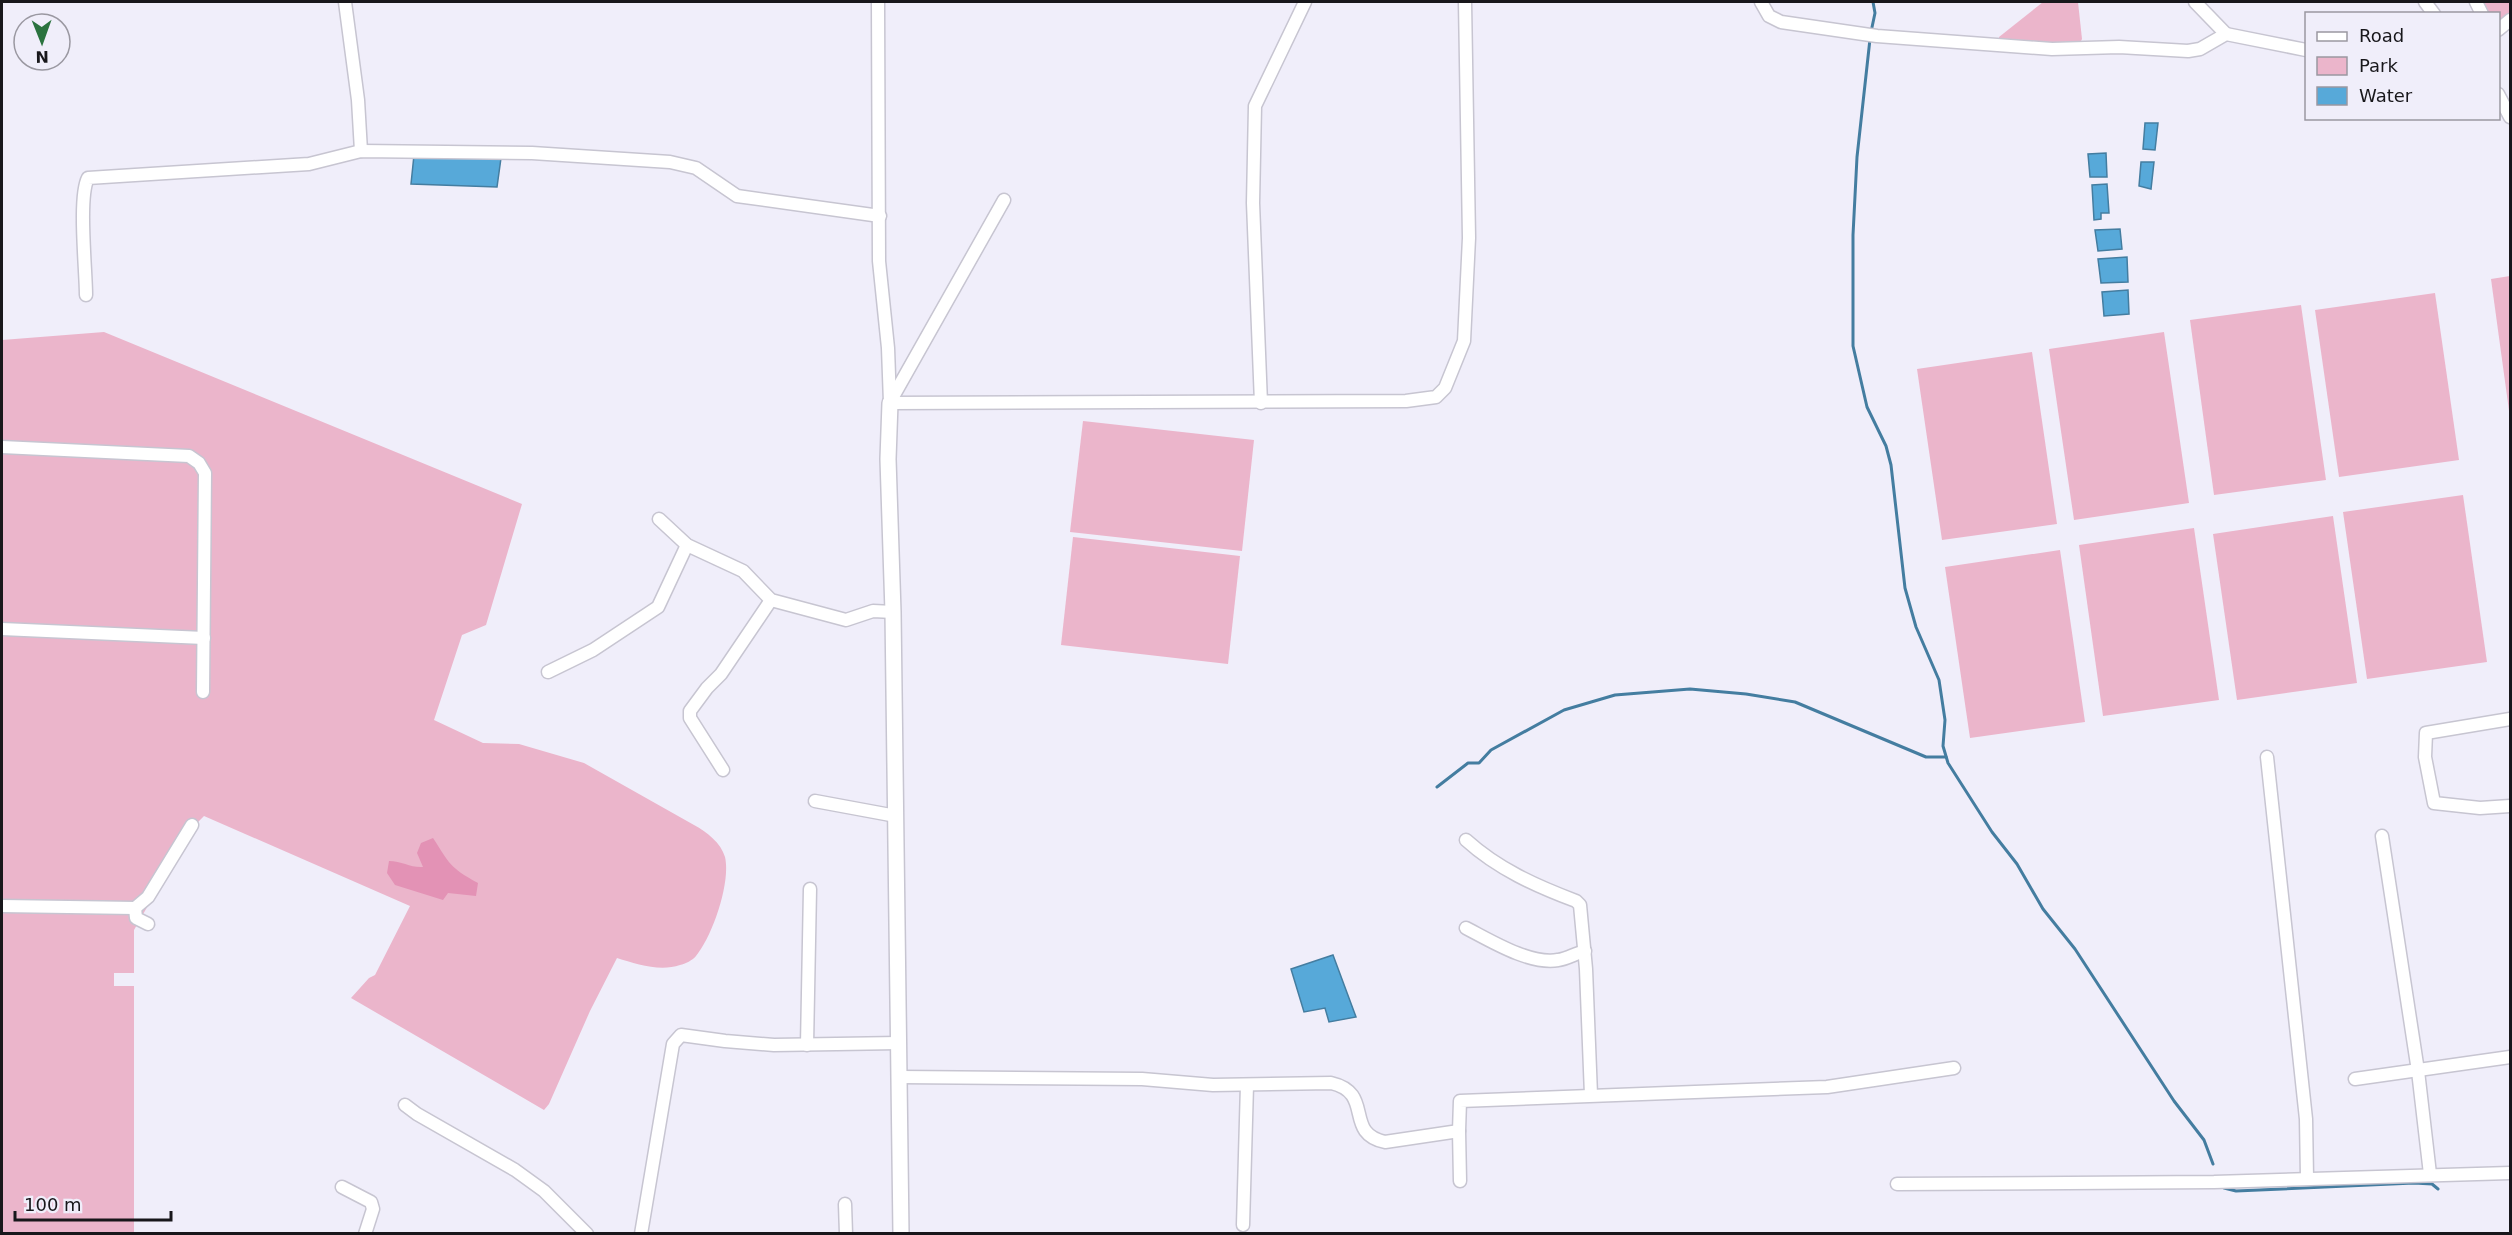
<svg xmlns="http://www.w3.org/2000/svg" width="2512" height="1235" font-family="'DejaVu Sans',sans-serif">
	<rect width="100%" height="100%" fill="#f0eefa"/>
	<!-- green -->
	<g fill="#ebb5cb">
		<polygon points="2043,2 2078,2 2082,39 2080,43 2073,45 1999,42 1999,37"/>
		<polygon points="2483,2 2510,2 2510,13 2499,20 2498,14 2489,13"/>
		<polygon points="2510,276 2510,418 2491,279"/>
		<polygon points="2435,293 2459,460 2339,477 2315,310"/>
		<polygon points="2301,305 2326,480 2214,495 2190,320"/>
		<path d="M 104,332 L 522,504 L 486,625 L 462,635 L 434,720 L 483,743 L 519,744 L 584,763 L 694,825 C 707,832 721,843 725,857 C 731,883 712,937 696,956 C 693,960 685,964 680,965 C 660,972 636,964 617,958 L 590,1011 L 549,1104 L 544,1110 L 351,998 L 369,978 L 375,975 L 410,906 L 204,816 L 193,827 L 134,930 L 134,973 L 114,973 L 114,986 L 134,986 L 134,1233 L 2,1233 L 2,340 Z"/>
		<polygon points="2164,332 2189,503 2074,520 2049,349"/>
		<polygon points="2032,352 2057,524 1942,540 1917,369"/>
		<polygon points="1083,421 1254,440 1242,551 1070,532"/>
		<polygon points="2463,495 2487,662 2367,679 2343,512"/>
		<polygon points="2333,516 2357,683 2237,700 2213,534"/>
		<polygon points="2194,528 2219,700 2103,716 2079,545"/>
		<polygon points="1073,537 1240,556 1228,664 1061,645"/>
		<polygon points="2060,550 2085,722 1970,738 1945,567"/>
	</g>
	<!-- forest -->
	<path fill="#e392b5" d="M 433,838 C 450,864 449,867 478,883 L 476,896 L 448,893 L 443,900 L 395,885 L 387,873 L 389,861 C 402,861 411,868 423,867 L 417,853 L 421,843 Z"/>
	<!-- water -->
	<g fill="#57a9d9" stroke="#447da0" stroke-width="1.5">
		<polygon points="2145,123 2158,123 2155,150 2143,149"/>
		<polygon points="2106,153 2107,177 2090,177 2088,154"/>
		<polygon points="414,155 501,158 497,187 411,184"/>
		<polygon points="2141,162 2154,162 2151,189 2139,186"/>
		<polygon points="2107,184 2109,213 2101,213 2101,219 2094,220 2092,185"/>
		<polygon points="2120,229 2122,249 2098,251 2095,230"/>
		<polygon points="2127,257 2128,282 2101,283 2098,259"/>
		<polygon points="2128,290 2129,314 2104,316 2102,292"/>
		<polygon points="1333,955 1356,1017 1329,1022 1325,1008 1304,1012 1291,969"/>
	</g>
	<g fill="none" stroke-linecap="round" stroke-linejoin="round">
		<!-- stream -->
		<g stroke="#447da0" stroke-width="3">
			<polyline points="1871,32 1875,13 1873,2"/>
			<polyline points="1870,39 1857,157 1853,235 1853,346 1867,407 1886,446 1891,465 1905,588 1916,627 1939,680 1945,720 1943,746 1948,763 1992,832 2017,864 2043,909 2075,949 2174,1101 2204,1140 2213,1164"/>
			<polyline points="1437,787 1468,763 1479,763 1491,750 1564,710 1615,695 1690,689 1746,694 1795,702 1926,757 1946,757"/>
			<polyline points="2224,1188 2236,1191 2414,1183 2432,1184 2438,1189"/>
		</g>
		<defs>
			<g id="minor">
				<polyline points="345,2 358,100 361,151"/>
				<polyline points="878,2 879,261 888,348 890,403"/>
				<polyline points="1761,2 1769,16 1781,22 1877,36 2052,49 2119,47 2188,51 2200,49 2226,34 2306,50"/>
				<polyline points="2195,2 2226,34"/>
				<polyline points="2425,2 2434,14"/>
				<polyline points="2476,2 2482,14"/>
				<polyline points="2498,30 2510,20"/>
				<polyline points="2498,94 2510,117"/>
				<path d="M 86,295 C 86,270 78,197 88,178 L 309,164 L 361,151 L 532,153 L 670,162 L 696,168 L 737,196 L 880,216"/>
				<polyline points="890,402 1004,200"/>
				<polyline points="890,403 1406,401 1436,397 1445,388 1464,341 1469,238 1465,2"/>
				<polyline points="1261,403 1253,203 1255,106 1305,2"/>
				<polyline points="2,447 189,456 199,463 205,473 203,692"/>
				<polyline points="659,519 687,545 743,571 771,600 846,620 873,611 893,612"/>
				<polyline points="2,629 204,638"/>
				<polyline points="548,672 593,650 658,607 687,545"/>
				<polyline points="2510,719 2426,733 2425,757 2434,803 2480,808 2510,806"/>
				<polyline points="2267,757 2306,1119 2307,1178"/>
				<polyline points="723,770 690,718 690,711 707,688 721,674 771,600"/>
				<polyline points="815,801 896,816"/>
				<polyline points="2382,836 2418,1071 2430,1174"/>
				<path d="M 1466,840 C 1498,869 1536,886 1576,901 L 1580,905 L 1586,969 L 1591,1095"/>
				<polyline points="2,906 135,908 148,897 192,825"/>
				<polyline points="135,908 136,918 148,924"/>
				<path d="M 1466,928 C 1491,941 1530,965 1558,960 C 1567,959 1576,953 1585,951"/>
				<polyline points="807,1045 810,889"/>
				<path d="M 900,1077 L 1142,1079 L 1213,1085 L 1331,1083 C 1375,1093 1343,1133 1385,1142 L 1459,1131 L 1460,1101 L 1827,1087 L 1954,1068"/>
				<polyline points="2355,1079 2510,1057"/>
				<polyline points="405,1105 417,1114 515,1170 544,1191 587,1234"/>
				<polyline points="1459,1131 1460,1181"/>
				<polyline points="1897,1184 2214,1182 2510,1173"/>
				<polyline points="342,1187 371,1202 373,1209 365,1234"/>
				<polyline points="845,1204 846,1234"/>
				<polyline points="1243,1225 1247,1085"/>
				<polyline points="641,1234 673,1044 681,1035 725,1041 774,1045 899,1043"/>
			</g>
			<polyline id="tertiary" points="890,403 888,459 893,612 901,1234"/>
		</defs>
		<!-- minor casing -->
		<use href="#minor" stroke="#c7c5d1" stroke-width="15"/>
		<!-- tertiary casing -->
		<use href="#tertiary" stroke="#c7c5d1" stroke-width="18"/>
		<!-- minor -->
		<use href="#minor" stroke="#fff" stroke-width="12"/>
		<!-- tertiary -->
		<use href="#tertiary" stroke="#fff" stroke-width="15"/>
	</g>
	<!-- border -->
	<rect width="2512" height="1235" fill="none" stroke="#18171b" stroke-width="6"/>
	<!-- legend -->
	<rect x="2305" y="12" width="195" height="108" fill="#f0eefa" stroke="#9a98a1" stroke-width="1.5"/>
	<rect x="2317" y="32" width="30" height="9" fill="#ffffff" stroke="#9a98a1" stroke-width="1.5"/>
	<text x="2359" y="42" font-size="18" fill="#18171b">Road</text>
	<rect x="2317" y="57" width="30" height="18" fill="#ebb5cb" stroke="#9a98a1" stroke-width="1.5"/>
	<text x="2359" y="72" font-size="18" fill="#18171b">Park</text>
	<rect x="2317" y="87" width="30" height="18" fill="#57a9d9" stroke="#9a98a1" stroke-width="1.5"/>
	<text x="2359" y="102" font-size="18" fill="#18171b">Water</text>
	<!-- north arrow -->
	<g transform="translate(42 42) rotate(179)"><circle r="28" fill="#f0eefa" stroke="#9a98a1" stroke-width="1.5"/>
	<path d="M0-4.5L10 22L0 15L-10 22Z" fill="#2b733f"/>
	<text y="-9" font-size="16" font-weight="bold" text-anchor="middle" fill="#18171b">N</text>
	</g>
	<!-- scale -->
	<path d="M15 1211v9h156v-9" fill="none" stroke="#18171b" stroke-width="3"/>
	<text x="24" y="1211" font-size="18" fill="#18171b" stroke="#f0eefa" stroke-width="4.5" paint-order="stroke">100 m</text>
</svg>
